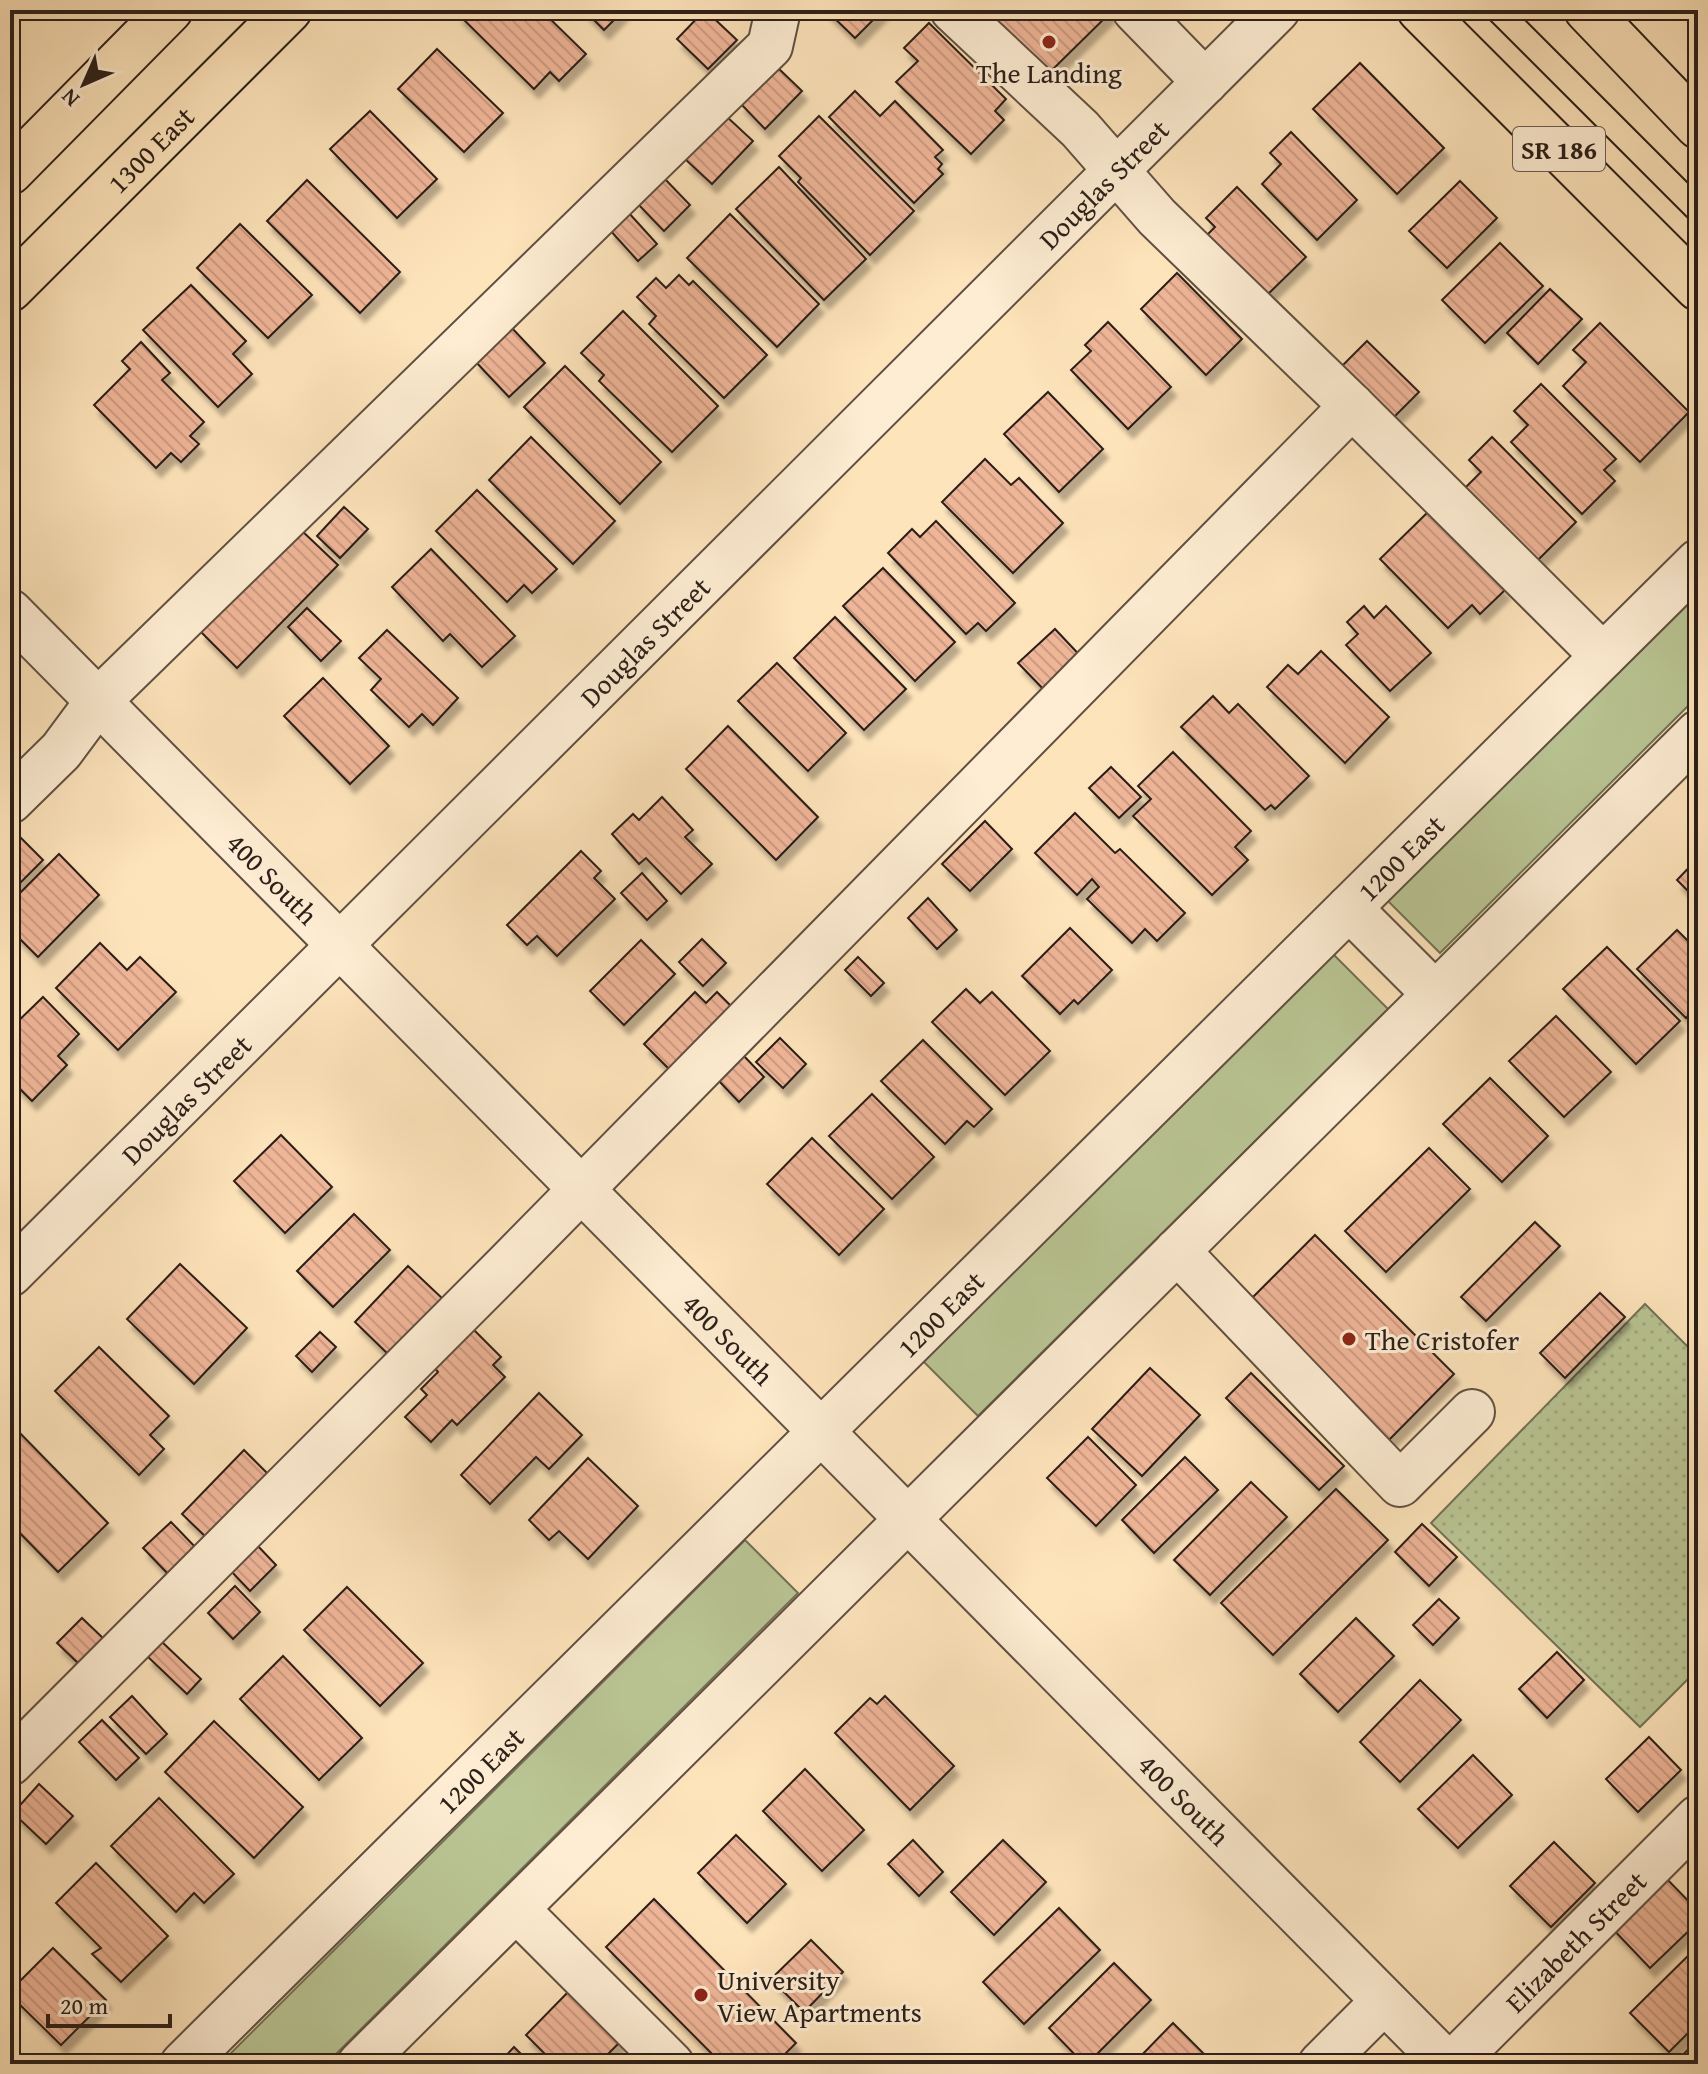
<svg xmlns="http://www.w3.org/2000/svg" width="1708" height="2074" font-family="'Gentium Book Plus',serif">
	<defs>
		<pattern id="garden-dots" width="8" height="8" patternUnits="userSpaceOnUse" patternTransform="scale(2)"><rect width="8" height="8" fill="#bac594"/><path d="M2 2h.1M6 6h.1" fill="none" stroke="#a0a97f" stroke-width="1.8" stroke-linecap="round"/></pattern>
		<pattern id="building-back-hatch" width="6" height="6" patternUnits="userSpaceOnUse" patternTransform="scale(2)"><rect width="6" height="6" fill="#efb597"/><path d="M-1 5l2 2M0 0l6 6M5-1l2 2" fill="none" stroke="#cd9b82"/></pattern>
		<filter id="shadow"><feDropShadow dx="5" dy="9" stdDeviation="2" flood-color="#0004"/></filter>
	</defs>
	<rect width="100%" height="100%" fill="#fee4bb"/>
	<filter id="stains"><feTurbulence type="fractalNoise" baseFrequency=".0025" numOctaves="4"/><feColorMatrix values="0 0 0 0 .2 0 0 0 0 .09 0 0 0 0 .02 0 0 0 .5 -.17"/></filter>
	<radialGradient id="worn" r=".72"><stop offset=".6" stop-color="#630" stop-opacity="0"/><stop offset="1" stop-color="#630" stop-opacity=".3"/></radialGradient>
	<!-- grass -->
	<g fill="#bac594" stroke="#727256" stroke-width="2">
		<polygon points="1698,584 1698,696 1440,953 1384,897"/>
		<polygon points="1331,952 1388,1009 978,1416 921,1359"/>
		<polygon points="745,1540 798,1593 326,2064 220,2064"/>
	</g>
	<!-- garden -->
	<polygon fill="url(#garden-dots)" stroke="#727256" stroke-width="2" points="1645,1304 1698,1357 1698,1669 1640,1727 1431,1523"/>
	<!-- building -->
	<g fill="url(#building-back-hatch)" stroke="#2b1f19" stroke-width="2" filter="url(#shadow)">
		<polygon points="462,10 541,10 586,54 559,81 550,72 534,89 458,14"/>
		<polygon points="584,10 624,10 604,30"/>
		<polygon points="705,10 737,40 708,69 677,39"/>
		<polygon points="826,10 883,10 855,38"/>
		<polygon points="985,10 1113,10 1048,74"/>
		<polygon points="929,23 1006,99 995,111 1004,120 971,154 896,82 918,61 904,48"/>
		<polygon points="437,49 503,113 464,152 398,89"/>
		<polygon points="1360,63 1444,148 1397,194 1313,109"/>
		<polygon points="776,66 802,91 765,129 740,103"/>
		<polygon points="855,91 880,116 895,101 943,150 935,157 942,164 938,169 943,174 914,203 829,117"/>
		<polygon points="370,111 437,179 397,218 330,149"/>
		<polygon points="726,116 753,141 712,184 685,159"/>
		<polygon points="819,116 914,211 870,255 798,182 801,178 779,156"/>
		<polygon points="1291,132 1357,200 1317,240 1262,184 1281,164 1270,153"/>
		<polygon points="779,167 866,259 824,300 736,209"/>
		<polygon points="663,177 690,205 664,231 636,202"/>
		<polygon points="307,180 400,272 360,313 267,221"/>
		<polygon points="1460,181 1497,218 1447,268 1409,231"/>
		<polygon points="1237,187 1306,257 1262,300 1203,239 1215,227 1206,218"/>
		<polygon points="628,212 657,244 638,261 609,229"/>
		<polygon points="730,214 819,304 777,347 687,258"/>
		<polygon points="240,224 312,295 268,338 197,268"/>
		<polygon points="1500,243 1543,286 1485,343 1442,300"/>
		<polygon points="1177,273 1242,339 1206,375 1141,309"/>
		<polygon points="679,275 689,285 693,281 767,355 724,398 649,324 656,316 637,297 656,278 666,288"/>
		<polygon points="191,285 246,341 233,354 252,374 218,407 143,330"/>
		<polygon points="1550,289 1582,319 1538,364 1507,333"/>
		<polygon points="623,311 718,406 672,452 599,381 604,375 581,353"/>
		<polygon points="1108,322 1171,387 1128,429 1071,370 1091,351 1085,345"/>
		<polygon points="1600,323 1689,412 1640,462 1563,386 1586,362 1573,350"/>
		<polygon points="510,326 545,363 509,397 474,360"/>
		<polygon points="1367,341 1419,392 1385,426 1333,375"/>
		<polygon points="141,342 170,373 162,380 204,422 190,436 199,444 181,462 171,453 156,468 94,405 130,369 122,361"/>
		<polygon points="565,366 661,462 620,504 524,407"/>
		<polygon points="1541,384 1616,459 1604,470 1615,481 1582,514 1511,442 1528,425 1514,411"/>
		<polygon points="1048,392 1103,449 1059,492 1004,434"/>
		<polygon points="531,437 615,521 573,564 489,480"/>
		<polygon points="1492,437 1576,522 1529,569 1457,496 1481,472 1469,460"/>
		<polygon points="985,459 1011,485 1019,478 1063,523 1013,573 942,502"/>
		<polygon points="477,490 557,569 532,593 524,585 507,602 436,531"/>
		<polygon points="344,507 368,529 340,558 317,536"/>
		<polygon points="1428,512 1505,590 1480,614 1472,605 1448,628 1380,559"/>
		<polygon points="936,521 1015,603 986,631 978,623 966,634 888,553 912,529 920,537"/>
		<polygon points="300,529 338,565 237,668 200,631"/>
		<polygon points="431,549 515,636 482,667 450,634 443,641 392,587"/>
		<polygon points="883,568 955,642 915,681 843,606"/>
		<polygon points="1364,606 1374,618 1386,606 1431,653 1390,691 1346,645 1358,634 1347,622"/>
		<polygon points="307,608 341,641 321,661 288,627"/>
		<polygon points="835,617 906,689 864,730 794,658"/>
		<polygon points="1055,629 1087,663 1051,697 1018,663"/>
		<polygon points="387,630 458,698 433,725 422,714 409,727 371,690 381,679 359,658"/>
		<polygon points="1321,651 1389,717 1345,763 1267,687 1288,665 1298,674"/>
		<polygon points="777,663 846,733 808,771 738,701"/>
		<polygon points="323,678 389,746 350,784 284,716"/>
		<polygon points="1213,696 1229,713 1238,704 1309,776 1275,809 1271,805 1265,810 1181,727"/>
		<polygon points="728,726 818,817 776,860 686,769"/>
		<polygon points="1173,752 1251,831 1235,847 1248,860 1212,895 1133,816 1151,799 1138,786"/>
		<polygon points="1111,767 1141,797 1119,818 1089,788"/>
		<polygon points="662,797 693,830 685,837 712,864 681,894 646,858 639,864 612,834 633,814 639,820"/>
		<polygon points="1075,813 1115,853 1120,849 1185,913 1157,941 1145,929 1132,943 1087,899 1099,887 1092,879 1077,895 1035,853"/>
		<polygon points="985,821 1012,849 970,891 942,864"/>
		<polygon points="10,827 43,860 10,893"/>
		<polygon points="581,851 601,871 594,878 615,899 557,956 537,936 527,945 507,925"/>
		<polygon points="59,854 99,895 38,957 10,929 10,903"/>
		<polygon points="1698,858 1698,901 1677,880"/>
		<polygon points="642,873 667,901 647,920 621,893"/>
		<polygon points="928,898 957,930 937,949 908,918"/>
		<polygon points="1070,928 1112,970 1078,1004 1074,1000 1060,1014 1022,976"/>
		<polygon points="1677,930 1698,951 1698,1006 1686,1018 1637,969"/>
		<polygon points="702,939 726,963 703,986 679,962"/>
		<polygon points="641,940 675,974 624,1025 590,991"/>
		<polygon points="100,943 127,970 140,957 176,992 118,1050 56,988"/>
		<polygon points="1607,947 1680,1021 1636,1064 1563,989"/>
		<polygon points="858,957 884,983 871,996 845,970"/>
		<polygon points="966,989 980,1003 992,992 1050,1051 1005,1095 932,1022"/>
		<polygon points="695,992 706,1003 717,992 738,1013 675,1075 644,1044"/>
		<polygon points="43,997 79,1034 58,1056 67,1065 32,1101 10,1079 10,1029"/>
		<polygon points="1556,1016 1611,1072 1564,1117 1509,1061"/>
		<polygon points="780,1038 806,1064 783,1088 756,1062"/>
		<polygon points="923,1040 992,1109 974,1127 967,1121 945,1144 881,1081"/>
		<polygon points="742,1054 764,1077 739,1102 717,1079"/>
		<polygon points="1490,1078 1548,1136 1502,1182 1443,1124"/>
		<polygon points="872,1094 934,1157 892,1199 829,1136"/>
		<polygon points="281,1135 332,1187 285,1233 234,1181"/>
		<polygon points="812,1138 884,1209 839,1255 767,1184"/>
		<polygon points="1429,1148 1470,1189 1386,1272 1345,1231"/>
		<polygon points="354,1214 390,1250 333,1307 297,1271"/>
		<polygon points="1535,1222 1560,1246 1486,1321 1461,1297"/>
		<polygon points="1315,1235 1454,1374 1385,1444 1245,1305"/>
		<polygon points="180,1264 247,1328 194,1384 127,1319"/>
		<polygon points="408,1266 444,1300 391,1357 355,1322"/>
		<polygon points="1600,1293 1625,1317 1565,1378 1540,1353"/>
		<polygon points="471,1327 501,1357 493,1365 505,1377 457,1425 452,1420 431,1442 405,1417 427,1395 421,1389 438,1372 433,1366"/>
		<polygon points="320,1332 336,1347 312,1372 296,1356"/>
		<polygon points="99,1347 169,1416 150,1435 164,1449 139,1475 55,1391"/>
		<polygon points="1150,1368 1200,1415 1142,1476 1092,1429"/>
		<polygon points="1251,1373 1344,1466 1319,1490 1226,1398"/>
		<polygon points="539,1393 582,1435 549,1469 536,1457 490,1504 461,1475"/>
		<polygon points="13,1426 108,1523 58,1572 10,1523 10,1428"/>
		<polygon points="1088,1437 1136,1485 1096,1526 1047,1478"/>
		<polygon points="244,1450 271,1477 209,1540 182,1514"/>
		<polygon points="1185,1457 1218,1490 1154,1553 1122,1520"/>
		<polygon points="588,1458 638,1506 588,1559 559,1531 549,1540 529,1520"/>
		<polygon points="1251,1482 1287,1517 1210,1595 1174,1560"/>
		<polygon points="1336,1489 1388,1540 1273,1655 1221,1603"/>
		<polygon points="171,1522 198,1550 170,1576 143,1548"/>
		<polygon points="1422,1524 1457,1557 1429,1586 1395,1552"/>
		<polygon points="255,1543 276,1565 250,1591 229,1569"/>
		<polygon points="235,1586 260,1612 233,1639 208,1613"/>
		<polygon points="347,1587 423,1663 380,1706 304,1630"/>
		<polygon points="1439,1599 1459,1618 1433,1645 1413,1625"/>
		<polygon points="82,1618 104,1639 79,1664 57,1643"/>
		<polygon points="1356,1618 1394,1656 1338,1712 1300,1674"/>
		<polygon points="161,1641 201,1679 187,1694 147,1656"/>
		<polygon points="1557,1652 1584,1680 1547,1718 1519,1689"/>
		<polygon points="283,1656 362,1738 319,1780 240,1699"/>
		<polygon points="1420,1680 1461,1720 1400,1782 1360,1742"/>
		<polygon points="132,1696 167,1734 146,1754 110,1717"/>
		<polygon points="885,1696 954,1766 910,1810 835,1733 870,1698 877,1704"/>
		<polygon points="102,1720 139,1758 116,1780 79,1742"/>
		<polygon points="214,1721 303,1807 254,1858 165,1772"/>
		<polygon points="1649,1737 1681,1770 1638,1812 1606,1779"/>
		<polygon points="1473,1755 1512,1795 1458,1848 1418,1809"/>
		<polygon points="805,1769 864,1830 822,1871 763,1811"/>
		<polygon points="39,1784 73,1816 46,1844 13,1813"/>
		<polygon points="159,1798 234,1874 204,1903 194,1893 176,1912 111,1846"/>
		<polygon points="736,1835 786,1884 747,1923 698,1873"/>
		<polygon points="913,1840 943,1872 919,1896 888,1864"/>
		<polygon points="1003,1840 1046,1882 994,1935 951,1892"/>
		<polygon points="1554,1842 1595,1883 1551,1927 1510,1886"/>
		<polygon points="96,1863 168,1936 121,1982 92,1954 101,1948 56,1903"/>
		<polygon points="1662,1874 1698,1911 1698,1922 1650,1968 1609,1925"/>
		<polygon points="654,1899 796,2043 775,2064 722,2064 606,1947"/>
		<polygon points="1059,1908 1100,1950 1024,2024 983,1982"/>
		<polygon points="811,1940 843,1972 804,2012 771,1979"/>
		<polygon points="1698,1946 1698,2023 1669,2052 1630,2013"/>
		<polygon points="53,1948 106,2000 61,2045 10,1995 10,1991"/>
		<polygon points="1114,1963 1151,2000 1087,2064 1084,2064 1049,2028"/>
		<polygon points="572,1988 623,2039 598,2064 555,2064 526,2035"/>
		<polygon points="1173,2023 1214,2064 1133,2064"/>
		<polygon points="1698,2039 1698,2064 1676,2064 1675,2063"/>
		<polygon points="10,2047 27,2064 10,2064"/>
		<polygon points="514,2047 531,2064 498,2064"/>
	</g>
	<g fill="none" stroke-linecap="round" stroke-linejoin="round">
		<defs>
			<g id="minor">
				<polyline points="953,10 1080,129 1157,217 1352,406"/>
				<polyline points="1135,10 1205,82"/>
				<path id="s1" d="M 10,612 L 1447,2064"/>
				<polyline points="10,801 61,751 98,701 770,46 778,10"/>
				<polyline points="1349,908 1435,994"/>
				<polyline points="1177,1251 1400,1484 1472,1412"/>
				<path id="s2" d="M 10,1274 L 1277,10"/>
				<polyline points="10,1763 507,1265 1352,406 1603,656"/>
				<polyline points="516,1909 671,2064"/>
				<path id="s3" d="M 183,2064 L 1698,562"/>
				<polyline points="360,2064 1698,733"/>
				<polyline points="1321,2064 1384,2001"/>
				<path id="s4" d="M 1452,2064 L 1698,1818"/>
			</g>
			<g id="major">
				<polyline points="1420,10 1698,288"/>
				<polyline points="1587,10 1698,126"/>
				<polyline points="10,172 170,10"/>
				<path id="s5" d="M 10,289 L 289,10"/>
			</g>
		</defs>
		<!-- minor casing -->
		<use href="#minor" stroke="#605042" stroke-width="48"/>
		<!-- major casing -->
		<use href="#major" stroke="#2b1f19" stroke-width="48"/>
		<!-- minor -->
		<use href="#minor" stroke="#feedd3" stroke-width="44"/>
		<!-- major -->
		<use href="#major" stroke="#fee4bb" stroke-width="44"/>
		<!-- tram -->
		<g stroke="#2b1f19" stroke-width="2">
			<polyline points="1480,10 1698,228"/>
			<polyline points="1515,10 1698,193"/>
		</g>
	</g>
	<!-- markers -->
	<g fill="#8f2418" stroke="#feedd3" stroke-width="3">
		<circle cx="1049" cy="42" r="8"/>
		<circle cx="1349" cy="1339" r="8"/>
		<circle cx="701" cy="1995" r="8"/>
	</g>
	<g text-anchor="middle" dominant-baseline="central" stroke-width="6" stroke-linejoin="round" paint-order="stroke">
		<!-- shield labels -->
		<rect fill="#feedd3" stroke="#6a5d51" stroke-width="2" x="1513" y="127" width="92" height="44" rx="6"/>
		<g font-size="26" font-weight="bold" fill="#2b1f19">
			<text x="1559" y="149">SR 186</text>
		</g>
		<!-- poi labels -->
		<g font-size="28" fill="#2b1f19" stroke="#feedd3" text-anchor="start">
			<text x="1049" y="72" text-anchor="middle">The Landing</text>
			<text x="1365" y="1339">The Cristofer</text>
			<text x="717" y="1979">University<tspan x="717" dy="32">View Apartments</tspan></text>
		</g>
		<!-- street labels -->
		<g font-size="28" fill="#2b1f19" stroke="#feedd3">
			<text stroke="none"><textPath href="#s5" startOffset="198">1300 East</textPath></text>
			<text stroke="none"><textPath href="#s2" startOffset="1544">Douglas Street</textPath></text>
			<text stroke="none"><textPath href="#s2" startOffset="896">Douglas Street</textPath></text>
			<text stroke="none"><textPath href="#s3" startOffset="1714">1200 East</textPath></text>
			<text stroke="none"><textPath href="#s1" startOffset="374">400 South</textPath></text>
			<text stroke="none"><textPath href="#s2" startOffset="248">Douglas Street</textPath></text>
			<text stroke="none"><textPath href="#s3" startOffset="1066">1200 East</textPath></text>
			<text stroke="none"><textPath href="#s1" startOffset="1022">400 South</textPath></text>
			<text stroke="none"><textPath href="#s3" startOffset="418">1200 East</textPath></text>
			<text stroke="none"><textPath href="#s1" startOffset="1670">400 South</textPath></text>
			<text stroke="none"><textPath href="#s4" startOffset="174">Elizabeth Street</textPath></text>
		</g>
	</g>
	<!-- margin -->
	<rect width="1708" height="2074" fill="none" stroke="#fee4bb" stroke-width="40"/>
	<rect x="12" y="12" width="1684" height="2050" fill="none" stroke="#2b1f19" stroke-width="4"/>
	<rect x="20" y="20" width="1668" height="2034" fill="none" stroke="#2b1f19" stroke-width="2"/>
	<!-- north arrow -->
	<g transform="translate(84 84) rotate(225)" stroke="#feedd3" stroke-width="6" paint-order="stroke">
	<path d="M0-6L14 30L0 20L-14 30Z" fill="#2b1f19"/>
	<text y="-12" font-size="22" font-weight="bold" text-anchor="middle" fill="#2b1f19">N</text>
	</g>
	<!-- scale -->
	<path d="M48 2014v12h122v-12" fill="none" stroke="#2b1f19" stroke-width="4"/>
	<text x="60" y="2014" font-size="24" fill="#2b1f19" stroke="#feedd3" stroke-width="6" paint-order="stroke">20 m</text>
	<rect width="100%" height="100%" filter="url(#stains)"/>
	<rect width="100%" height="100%" fill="url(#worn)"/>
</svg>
